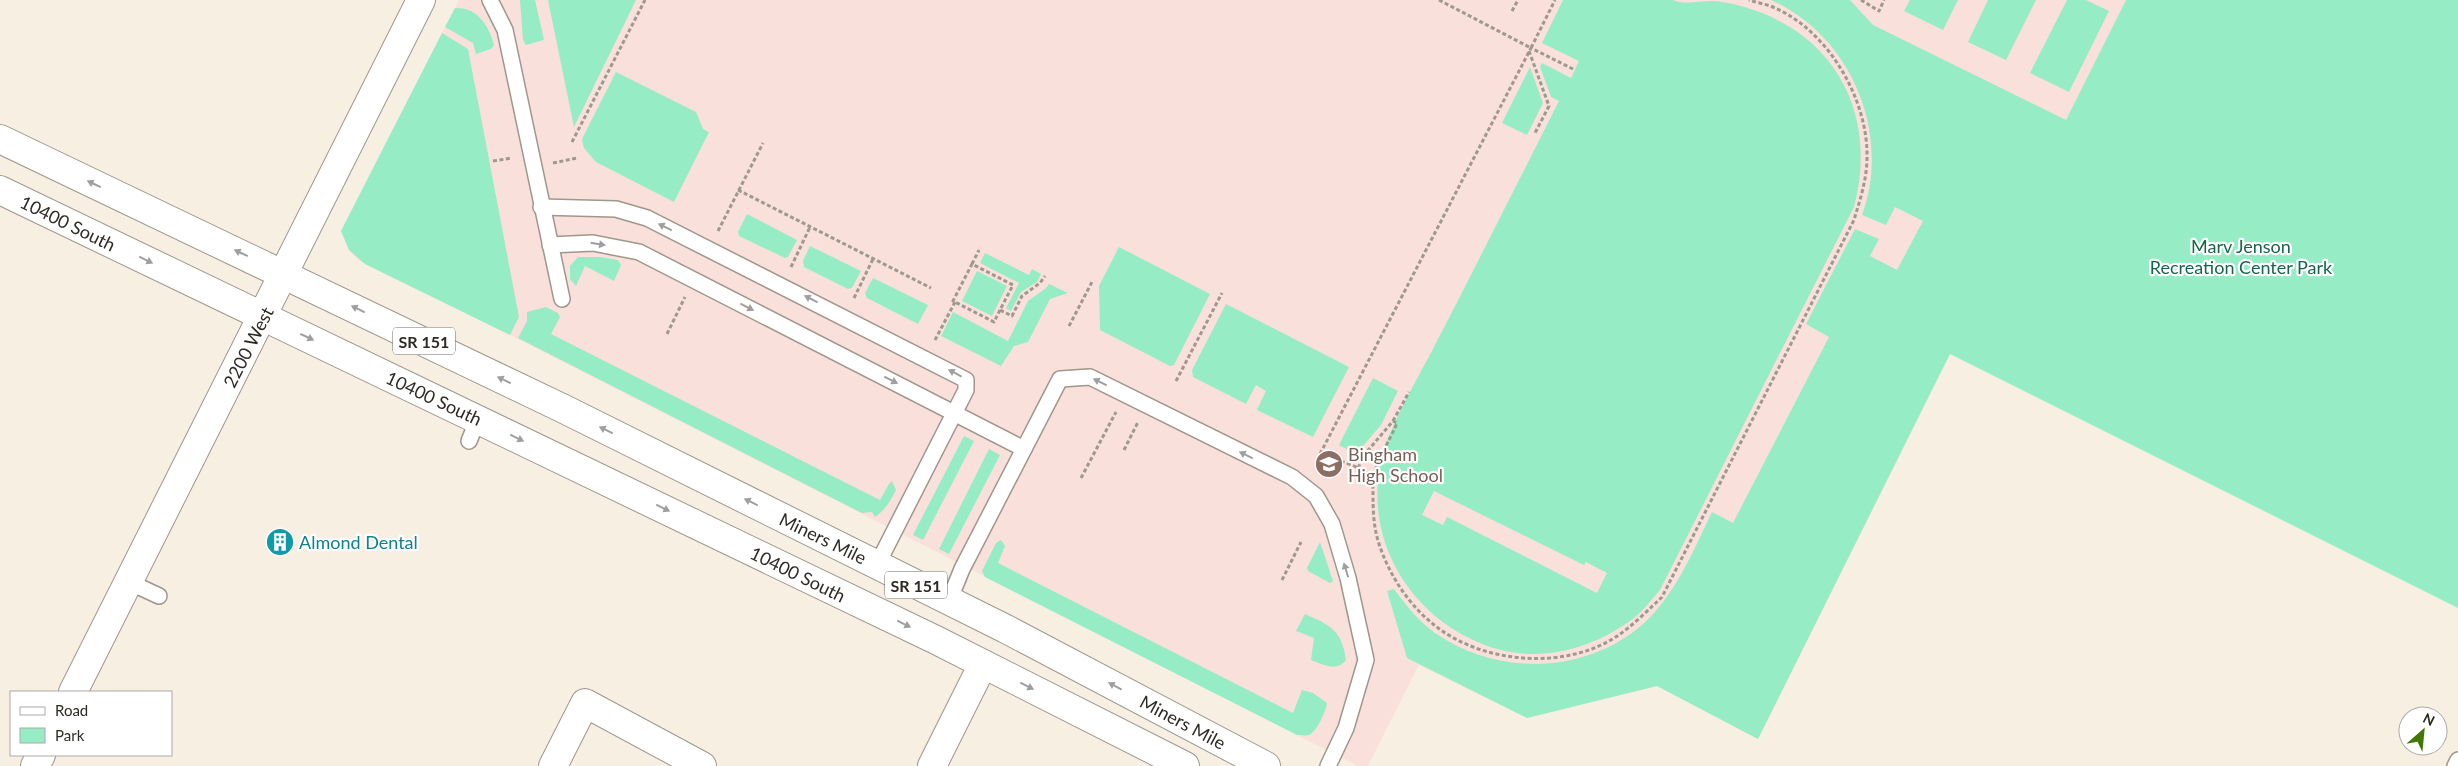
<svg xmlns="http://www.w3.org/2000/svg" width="2458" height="766" font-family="Lato,sans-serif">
	<rect width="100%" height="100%" fill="#f8efe3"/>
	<!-- education -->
	<polygon fill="#fae0da" points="459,0 2126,0 1758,739 1657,686 1527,718 1419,665 1368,766 1358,766 510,335 365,264 356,258 349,250 341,231"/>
	<!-- green -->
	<g fill="#96ecc5" fill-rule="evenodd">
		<polygon points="520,0 535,0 544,40 526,45 523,40"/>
		<polygon points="548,0 636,0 574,127"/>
		<path d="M 1563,0 L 1673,0 C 1684,5 1699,1 1711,1 C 1719,1 1729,3 1737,5 C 1834,29 1879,113 1854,207 L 1660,590 C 1652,599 1644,610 1634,618 C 1597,646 1548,662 1501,650 C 1422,629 1367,554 1379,472 C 1383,435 1419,377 1436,343 C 1478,262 1518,182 1559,101 L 1551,97 L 1540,67 L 1542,63 L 1571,78 L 1579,61 L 1542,43 ZM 1434,491 L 1584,565 L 1586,562 L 1607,573 L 1597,593 L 1447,517 L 1443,525 L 1422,515 Z"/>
		<path d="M 1771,0 L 1850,0 L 1873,25 L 2066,120 L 2126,0 L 2458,0 L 2458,608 L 1950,354 L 1758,739 L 1657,686 L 1527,718 L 1407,658 L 1387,591 L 1394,589 C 1406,605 1418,621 1435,633 C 1497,676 1585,675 1643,624 C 1676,594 1693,551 1712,512 L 1733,523 L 1829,337 L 1806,324 L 1855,229 L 1879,239 L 1870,256 L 1897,270 L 1923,221 L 1895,207 L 1886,225 L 1862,215 C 1892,133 1851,36 1771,0 Z"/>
		<polygon points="1910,0 1958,0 1943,30 1904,11"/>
		<polygon points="1988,0 2036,0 2006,60 1968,42"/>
		<polygon points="2067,0 2086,0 2109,11 2069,92 2030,73"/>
		<path d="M 455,8 C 477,7 489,25 494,45 L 491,49 L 476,54 L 473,43 L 445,27 Z"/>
		<polygon points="442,33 468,49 519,317 510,335 365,264 349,250 341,231"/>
		<polygon points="1530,67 1543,103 1527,135 1502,123"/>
		<polygon points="616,72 696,112 703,129 709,132 674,202 596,162 584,148 582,139"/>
		<polygon points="747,214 797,240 788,257 785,258 739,236 738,232"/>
		<polygon points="810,246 861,271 852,288 848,289 804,267 803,261"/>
		<polygon points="1119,247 1210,294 1174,365 1170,366 1100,330 1099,286"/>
		<polygon points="985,253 1029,275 1032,269 1041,274 1037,282 1021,292 1011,311 1006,308 1019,283 980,263"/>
		<polygon points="578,257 600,257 618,260 621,265 614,281 585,266 576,286 570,279 570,266"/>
		<polygon points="977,271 1007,286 992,316 962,301"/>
		<polygon points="873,278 928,305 918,324 867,298 865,293"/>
		<polygon points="1049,284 1068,293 1050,299 1028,342 1014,346 1001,366 941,336 953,312 1008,341 1028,301 1046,288"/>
		<polygon points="1226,304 1349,367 1313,437 1257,410 1266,391 1256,385 1246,404 1193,377 1192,370"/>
		<path d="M 546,307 L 558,313 L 560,317 L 551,334 L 880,500 L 889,484 L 892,481 L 896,490 C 890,502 885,510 875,517 L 872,512 L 862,513 L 518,338 L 527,321 L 527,312 Z"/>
		<polygon points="1373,378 1398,391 1381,425 1356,454 1339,445"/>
		<polygon points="964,436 974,441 923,540 913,535"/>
		<polygon points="989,449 1000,455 949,554 939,549"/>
		<path d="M 1001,540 L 1005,546 L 998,563 L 1293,713 L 1302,690 L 1313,693 L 1327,703 C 1326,711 1317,732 1309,735 C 1305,736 1300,735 1297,735 L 985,577 L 982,571 L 996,543 Z"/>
		<polygon points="1320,542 1333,581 1330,583 1308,571 1307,568"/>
		<path d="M 1305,614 C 1330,625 1342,630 1346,660 C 1337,672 1324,665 1311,660 L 1314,638 L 1296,631 Z"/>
	</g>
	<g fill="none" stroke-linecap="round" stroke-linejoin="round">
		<defs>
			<g id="lane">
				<polyline points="490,0 505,30 562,299"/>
				<polyline points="541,207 616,209 647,218 966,380 966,390 877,565"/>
				<polyline points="550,245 593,243 639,252 1024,449"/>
				<polyline points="469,441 478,419"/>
				<polyline points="129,582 159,596"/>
				<polyline points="949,601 962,569 1060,379 1090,377 1292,477 1316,496 1332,524 1348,578 1366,660 1346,728 1328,766"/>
				<polyline points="2455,766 2458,760"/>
			</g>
			<g id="street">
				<polyline points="553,766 585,703 702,766"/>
				<polyline points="932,766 983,664"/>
			</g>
			<g id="secondary">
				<polyline points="73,692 421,0"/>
				<polyline points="35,766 41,755"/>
			</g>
			<g id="primary">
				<polyline points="0,139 564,409 1006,629 1266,766"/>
				<polyline points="0,190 936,640 1185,766"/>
			</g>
		</defs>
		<!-- lane casing -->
		<use href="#lane" stroke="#9f978c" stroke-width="18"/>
		<!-- street casing -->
		<use href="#street" stroke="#9f978c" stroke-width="30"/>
		<!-- secondary casing -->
		<use href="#secondary" stroke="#9f978c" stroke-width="30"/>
		<!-- primary casing -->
		<use href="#primary" stroke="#9f978c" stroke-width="30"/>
		<!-- path -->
		<g stroke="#9e988f" stroke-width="3" stroke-dasharray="4 2.5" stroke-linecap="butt">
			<polyline points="1439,0 1531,48 1555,0"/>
			<polyline points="1861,0 1879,11 1884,0"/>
			<polyline points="1512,11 1518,0"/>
			<polyline points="1529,51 1549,106 1535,133"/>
			<polyline points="572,142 645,0"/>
			<polyline points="493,161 512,158"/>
			<polyline points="553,163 577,158"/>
			<polyline points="738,190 931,288"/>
			<polyline points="718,231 763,143"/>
			<polyline points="972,264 979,250"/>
			<polyline points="791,267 810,227"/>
			<polyline points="854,298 873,259"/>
			<polyline points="1000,310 994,322 953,301 972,264 1013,285 1000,310 1012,316 1022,296 1040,283 1045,276"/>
			<polyline points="1069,326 1092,282"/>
			<polyline points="667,334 685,297"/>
			<polyline points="935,340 955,302"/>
			<polyline points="1176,381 1222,293"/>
			<polyline points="1393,421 1409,392"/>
			<polyline points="1124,450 1138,422"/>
			<path d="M 1358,468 L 1365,454 L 1393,421 L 1397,423 C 1390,440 1378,458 1374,475 C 1372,481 1373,489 1373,494 C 1373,523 1375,538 1387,564 C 1397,586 1414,609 1433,624 C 1479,662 1557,670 1609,641 C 1629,630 1646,612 1662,597 L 1854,220 C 1860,200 1867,179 1867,157 C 1868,99 1828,31 1775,8 C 1767,4 1757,3 1749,0"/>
			<polyline points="1374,476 1352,465 1320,454 1531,48 1575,70"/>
			<polyline points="1081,478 1116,412"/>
			<polyline points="1282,580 1301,542"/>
		</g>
		<!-- lane -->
		<use href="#lane" stroke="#fff" stroke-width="15"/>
		<!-- street -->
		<use href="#street" stroke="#fff" stroke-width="28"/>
		<!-- secondary -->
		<use href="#secondary" stroke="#fff" stroke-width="28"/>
		<!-- primary -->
		<use href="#primary" stroke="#fff" stroke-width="28"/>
	</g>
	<!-- one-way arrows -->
	<defs><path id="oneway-solid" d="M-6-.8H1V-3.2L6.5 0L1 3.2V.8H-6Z" transform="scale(1.25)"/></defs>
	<g fill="#a09f9d">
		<use href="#oneway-solid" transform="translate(94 184) rotate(-155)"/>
		<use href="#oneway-solid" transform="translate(665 227) rotate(-154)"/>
		<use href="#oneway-solid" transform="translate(598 244) rotate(9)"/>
		<use href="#oneway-solid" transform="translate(241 253) rotate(-155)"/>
		<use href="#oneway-solid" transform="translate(146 260) rotate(26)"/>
		<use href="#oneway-solid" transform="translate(811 299) rotate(-153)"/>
		<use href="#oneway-solid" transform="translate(747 307) rotate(27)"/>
		<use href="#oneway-solid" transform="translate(358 309) rotate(-154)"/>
		<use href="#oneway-solid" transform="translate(307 337) rotate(25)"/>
		<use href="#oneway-solid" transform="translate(955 373) rotate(-152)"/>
		<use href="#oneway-solid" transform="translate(504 380) rotate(-154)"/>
		<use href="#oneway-solid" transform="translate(891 380) rotate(27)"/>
		<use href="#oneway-solid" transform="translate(1100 382) rotate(-154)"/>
		<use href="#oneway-solid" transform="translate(606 430) rotate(-154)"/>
		<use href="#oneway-solid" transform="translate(517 438) rotate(26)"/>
		<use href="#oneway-solid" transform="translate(1246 455) rotate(-154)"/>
		<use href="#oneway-solid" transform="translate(751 502) rotate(-154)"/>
		<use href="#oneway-solid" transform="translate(663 508) rotate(26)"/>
		<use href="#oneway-solid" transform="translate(1346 570) rotate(-107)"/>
		<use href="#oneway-solid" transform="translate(904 624) rotate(26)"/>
		<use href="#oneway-solid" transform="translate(1027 686) rotate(27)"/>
		<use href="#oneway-solid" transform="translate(1115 686) rotate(-152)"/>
	</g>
	<!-- icons -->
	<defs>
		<symbol id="school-disc" viewBox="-11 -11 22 22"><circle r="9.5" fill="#8d6e63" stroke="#fff"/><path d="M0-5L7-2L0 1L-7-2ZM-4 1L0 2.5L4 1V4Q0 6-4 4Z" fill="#fff"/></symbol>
		<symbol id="building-disc" viewBox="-11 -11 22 22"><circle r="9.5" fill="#0f9aa8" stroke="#fff"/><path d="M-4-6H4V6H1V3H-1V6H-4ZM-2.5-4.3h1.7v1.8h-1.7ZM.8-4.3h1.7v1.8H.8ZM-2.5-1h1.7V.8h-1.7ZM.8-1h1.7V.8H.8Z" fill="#fff"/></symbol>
	</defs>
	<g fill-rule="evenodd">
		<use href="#school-disc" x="1313" y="448" width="32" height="32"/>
		<use href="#building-disc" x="264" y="526" width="32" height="32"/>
	</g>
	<g text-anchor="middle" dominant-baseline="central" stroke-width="4.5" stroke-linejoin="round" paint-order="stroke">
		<!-- shield labels -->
		<g fill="#fff" stroke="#6c6a66" stroke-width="1">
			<rect x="393" y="327.5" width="62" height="27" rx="4"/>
			<rect x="885" y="571.5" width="62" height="27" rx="4"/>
		</g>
		<g font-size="16" font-weight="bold" fill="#2d2a25">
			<text x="424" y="341">SR 151</text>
			<text x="916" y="585">SR 151</text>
		</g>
		<!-- street labels -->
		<g font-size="18" fill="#2d2a25" stroke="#fff">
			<text transform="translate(68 223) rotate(26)">10400 South</text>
			<text transform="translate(248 347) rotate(-63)">2200 West</text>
			<text transform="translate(434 398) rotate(25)">10400 South</text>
			<text transform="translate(823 538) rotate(26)">Miners Mile</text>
			<text transform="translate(798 574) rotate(26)">10400 South</text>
			<text transform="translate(1183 722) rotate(28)">Miners Mile</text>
		</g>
		<!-- park labels -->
		<g font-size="18" fill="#18664a" stroke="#fff">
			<text x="2241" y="246">Marv Jenson<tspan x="2241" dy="21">Recreation Center Park</tspan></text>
		</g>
		<!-- education labels -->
		<g font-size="18" fill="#785e54" stroke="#fff" text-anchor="start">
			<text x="1348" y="454">Bingham<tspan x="1348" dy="21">High School</tspan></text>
		</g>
		<!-- culture labels -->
		<g font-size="18" fill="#0d838f" stroke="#fff" text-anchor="start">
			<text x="299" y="542">Almond Dental</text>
		</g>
	</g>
	<!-- legend -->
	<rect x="10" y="691" width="162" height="65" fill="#ffffff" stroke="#abaaa8"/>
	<rect x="20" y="707" width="25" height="8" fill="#ffffff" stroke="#abaaa8"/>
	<text x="55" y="716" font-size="15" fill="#2d2a25">Road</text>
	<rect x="20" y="728" width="25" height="15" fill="#96ecc5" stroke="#abaaa8"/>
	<text x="55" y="741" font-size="15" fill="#2d2a25">Park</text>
	<!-- north arrow -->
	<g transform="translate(2423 731) rotate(27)"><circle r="24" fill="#ffffff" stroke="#abaaa8"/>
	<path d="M0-4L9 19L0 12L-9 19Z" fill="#417705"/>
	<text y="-8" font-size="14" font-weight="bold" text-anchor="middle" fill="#2d2a25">N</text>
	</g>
</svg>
